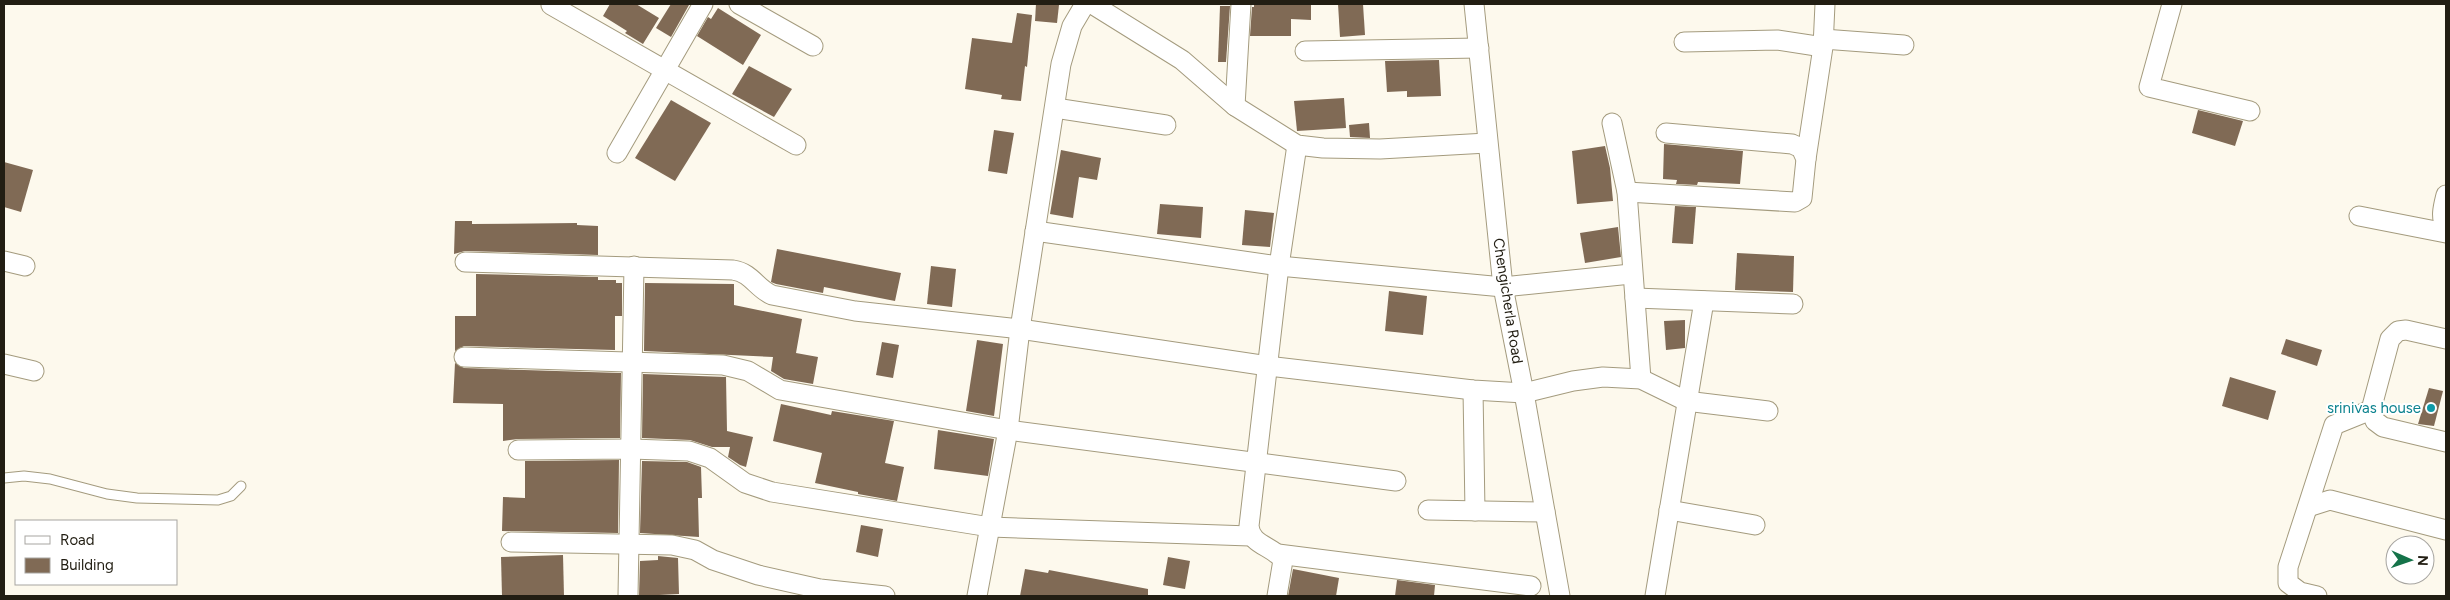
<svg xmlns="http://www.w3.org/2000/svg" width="2450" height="600" font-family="Figtree,sans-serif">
	<rect width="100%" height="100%" fill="#fdf9ed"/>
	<!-- building -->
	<g fill="#806a55">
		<polygon points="610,4 636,4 659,18 643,44 625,33 627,31 603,16"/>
		<polygon points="671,4 689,5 671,37 656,28"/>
		<polygon points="1036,4 1059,5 1057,23 1035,21"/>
		<polygon points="1254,4 1311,5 1311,20 1291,19 1291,36 1250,36 1252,7 1254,7"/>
		<polygon points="1338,4 1363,4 1365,35 1340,37"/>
		<polygon points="1220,6 1230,6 1226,62 1218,62"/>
		<polygon points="718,8 761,35 743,65 697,36 708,17 711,19"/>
		<polygon points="1017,13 1032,15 1027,67 1025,66 1021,101 1001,99 1002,95 965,89 972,38 1012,43"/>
		<polygon points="1439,60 1441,96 1407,97 1407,91 1387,92 1385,61"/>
		<polygon points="749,66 792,89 774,117 732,94"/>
		<polygon points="1344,98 1346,128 1297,131 1294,101"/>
		<polygon points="671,100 711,123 675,181 635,158"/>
		<polygon points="2198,110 2243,121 2235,146 2192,133"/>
		<polygon points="1369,123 1370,138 1350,137 1349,125"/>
		<polygon points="994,130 1014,133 1007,174 988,171"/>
		<polygon points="1664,144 1743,151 1740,184 1698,182 1697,185 1676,184 1677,180 1663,179"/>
		<polygon points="1605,146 1610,168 1613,201 1577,204 1572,151"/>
		<polygon points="1061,150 1101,158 1097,180 1079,177 1073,218 1050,214"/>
		<polygon points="4,162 33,170 21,212 4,207"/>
		<polygon points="1160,204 1203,207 1201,238 1157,234"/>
		<polygon points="1675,206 1696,207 1693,244 1672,243"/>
		<polygon points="1245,210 1274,213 1270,247 1242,245"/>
		<polygon points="455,221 472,221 472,224 577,223 577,225 598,226 598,255 465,251 454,254"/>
		<polygon points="1618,227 1621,257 1585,263 1580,233"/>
		<polygon points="777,249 901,273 895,301 824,287 823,293 776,284 771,282"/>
		<polygon points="1737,253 1794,256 1793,292 1735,290"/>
		<polygon points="931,266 956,269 952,307 927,304"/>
		<polygon points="476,274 598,277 598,280 616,280 616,283 622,283 622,316 615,316 615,350 464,346 455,351 455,316 476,316"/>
		<polygon points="645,283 734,284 734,305 802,319 796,353 818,357 813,384 784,379 771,371 773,357 644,351"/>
		<polygon points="1389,291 1427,296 1423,335 1385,331"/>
		<polygon points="1685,320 1685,348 1666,350 1664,321"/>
		<polygon points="2286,339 2322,350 2317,366 2281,354"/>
		<polygon points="977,340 1003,344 994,416 966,411"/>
		<polygon points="882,342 899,345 893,378 876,375"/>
		<polygon points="455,363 464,368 621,373 620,438 518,439 503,441 503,404 453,403"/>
		<polygon points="643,374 726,377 727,431 753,437 746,467 740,465 728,457 730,447 712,447 690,440 642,438"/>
		<polygon points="2230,377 2276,391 2268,420 2222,406"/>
		<polygon points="2429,388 2443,391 2434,426 2418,424"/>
		<polygon points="781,404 831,415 832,411 894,421 885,463 904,467 897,501 858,494 858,492 815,483 822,453 773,441"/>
		<polygon points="938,430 994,439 988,476 934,469"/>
		<polygon points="619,460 618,533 502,531 503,497 525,498 525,461"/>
		<polygon points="642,461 687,462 701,467 702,498 698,498 699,537 640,533"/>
		<polygon points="861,525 883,529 878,557 856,552"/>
		<polygon points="563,555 564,596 502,596 501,557"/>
		<polygon points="658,556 678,558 679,594 639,596 640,561 658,560"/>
		<polygon points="1168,557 1190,561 1185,589 1163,585"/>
		<polygon points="1025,569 1048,573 1049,570 1148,589 1148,596 1020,596"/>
		<polygon points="1293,569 1339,578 1336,596 1288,596"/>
		<polygon points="1397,580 1435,585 1434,596 1395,596"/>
	</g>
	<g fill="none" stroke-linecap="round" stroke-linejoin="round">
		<defs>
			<polyline id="service" points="4,478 24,476 50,479 107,494 137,498 218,500 231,496 241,486"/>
			<g id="minor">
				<polyline points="739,4 813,46"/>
				<polyline points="1092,4 1182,60 1235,106 1297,145 1323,148 1380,149 1487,143"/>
				<polyline points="1474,4 1503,287 1524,393 1560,596"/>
				<polyline points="2172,4 2149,87 2250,111"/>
				<polyline points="551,5 796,145"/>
				<polyline points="1823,39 1904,45"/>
				<polyline points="1684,42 1777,40 1823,47 1825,4"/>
				<polyline points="1305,51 1479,48"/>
				<polyline points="1235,106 1241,4"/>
				<polyline points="1055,108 1166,125"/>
				<polyline points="1612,123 1627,192 1641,379"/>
				<polyline points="617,153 703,4"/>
				<polyline points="1806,159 1823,47"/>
				<polyline points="1627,192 1795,202 1802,198 1806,159 1801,148 1792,144 1666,133"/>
				<path d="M 2446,195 C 2443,207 2440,217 2446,229"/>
				<polyline points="2359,216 2446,233"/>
				<polyline points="1035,231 1279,266 1503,287 1631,274"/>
				<polyline points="4,261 25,266"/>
				<path d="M 465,262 L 733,270 C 752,273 756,288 772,295 L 855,311 L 1020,329 L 1268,366 L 1473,390 L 1524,393 L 1573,381 L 1603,377 L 1641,379 L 1686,401 L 1768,411"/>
				<polyline points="1635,298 1793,304"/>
				<polyline points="2446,339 2406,330 2398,331 2390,339 2371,410 2375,421 2383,427 2446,442"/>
				<polyline points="464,357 723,365 748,371 780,390 1008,430 1396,481"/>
				<polyline points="4,364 34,371"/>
				<polyline points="1473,390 1475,511"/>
				<polyline points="518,450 631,449 689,451 710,458 745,483 772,492 990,527 1250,536"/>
				<polyline points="2308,507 2330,500 2446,530"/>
				<polyline points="1428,510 1545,512"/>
				<polyline points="1669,510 1755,525"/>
				<polyline points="511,542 672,545 695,550 713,560 758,575 820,589 885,596"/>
				<polyline points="1278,554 1531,586"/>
				<polyline points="628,596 634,266"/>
				<polyline points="977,596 1008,430 1020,329 1061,64 1072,26 1085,4"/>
				<path d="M 1277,596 L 1283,560 C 1272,545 1251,546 1249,526 L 1279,266 L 1297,145"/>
				<polyline points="1655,596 1704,301"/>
				<polyline points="2317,596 2300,592 2288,583 2288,567 2334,425 2371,410"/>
			</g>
		</defs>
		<!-- service casing -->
		<use href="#service" stroke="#a49b7e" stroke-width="11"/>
		<!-- minor casing -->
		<use href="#minor" stroke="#a49b7e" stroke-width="21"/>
		<!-- service -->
		<use href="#service" stroke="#fff" stroke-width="9"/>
		<!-- minor -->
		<use href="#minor" stroke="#fff" stroke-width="19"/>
	</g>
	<!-- markers -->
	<circle fill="#0f9aa8" stroke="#fff" stroke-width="2" cx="2431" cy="408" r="5"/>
	<g text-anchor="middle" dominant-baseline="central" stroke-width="4" stroke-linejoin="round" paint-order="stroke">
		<!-- street labels -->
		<g font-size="15" fill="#221e13" stroke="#fff">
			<text transform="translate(1508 301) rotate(81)">Chengicherla Road</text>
		</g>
		<!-- culture labels -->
		<g font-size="15" fill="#0d838f" stroke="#fff" text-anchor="end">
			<text x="2421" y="408">srinivas house</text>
		</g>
	</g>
	<!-- border -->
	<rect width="2450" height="600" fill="none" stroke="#221e13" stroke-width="10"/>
	<!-- legend -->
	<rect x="15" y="520" width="162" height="65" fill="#ffffff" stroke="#a7a5a1"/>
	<rect x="25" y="536" width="25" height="8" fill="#ffffff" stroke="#a7a5a1"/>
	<text x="60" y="545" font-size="15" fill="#221e13">Road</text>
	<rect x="25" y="558" width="25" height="15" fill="#806a55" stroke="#a7a5a1"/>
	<text x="60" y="570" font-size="15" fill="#221e13">Building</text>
	<!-- north arrow -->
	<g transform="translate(2410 560) rotate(92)"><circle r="24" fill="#ffffff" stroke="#a7a5a1"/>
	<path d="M0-4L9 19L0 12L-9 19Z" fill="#157349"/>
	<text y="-8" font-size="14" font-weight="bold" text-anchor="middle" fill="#221e13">N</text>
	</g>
</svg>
